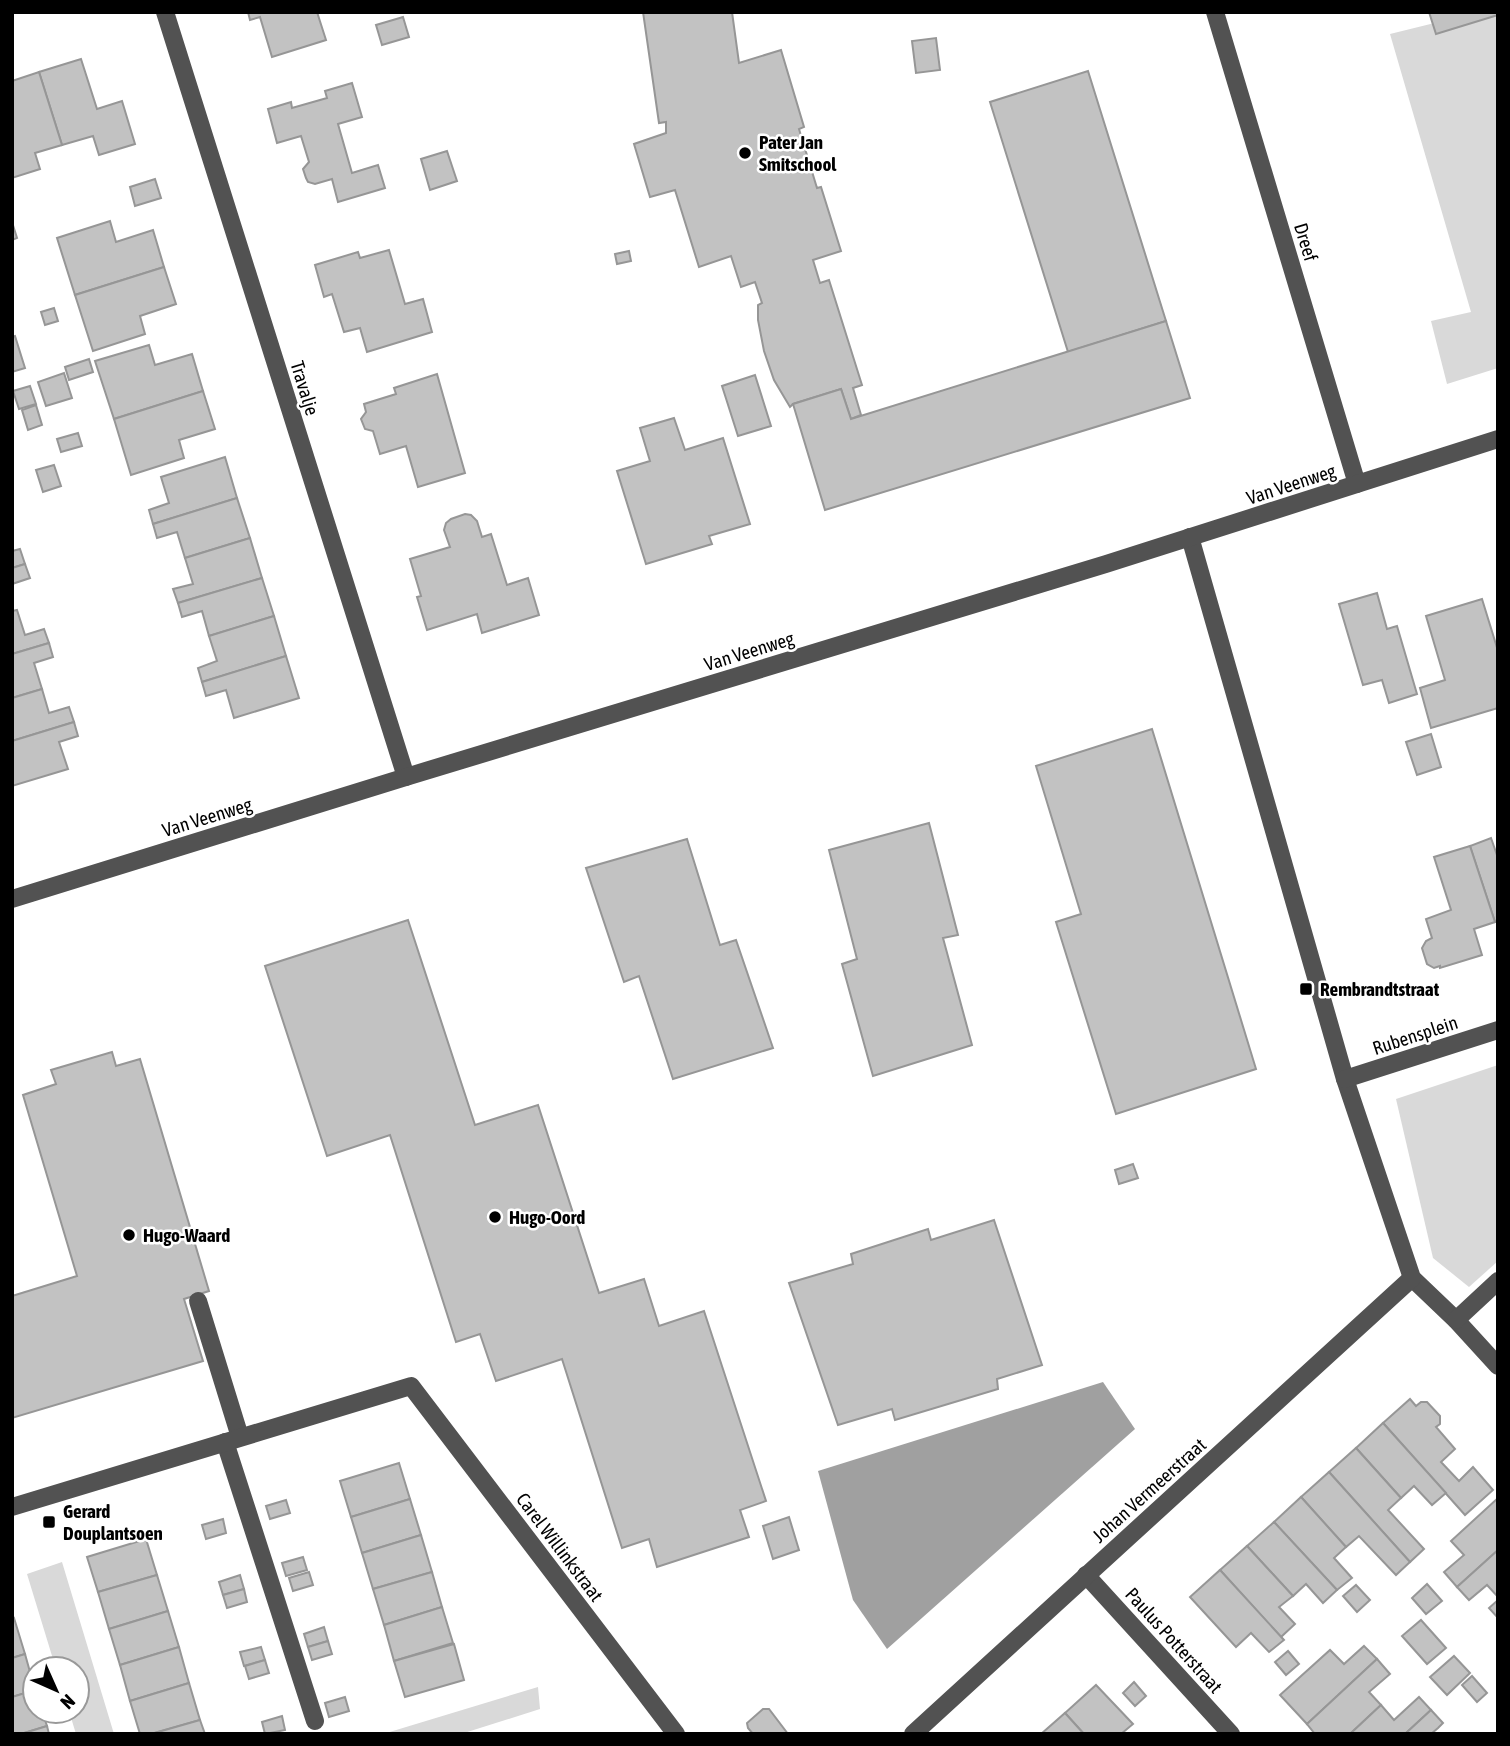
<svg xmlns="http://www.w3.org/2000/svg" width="1510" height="1746" font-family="'Asap Condensed',sans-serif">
	<rect width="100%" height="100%" fill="#fff"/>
	<!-- green -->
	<g fill="#d9d9d9">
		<polygon points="1498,12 1498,368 1447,384 1431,321 1471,312 1390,34 1471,14"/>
		<polygon points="1498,1065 1498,1261 1469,1287 1433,1258 1396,1099"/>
		<polygon points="62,1562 114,1734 76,1734 69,1711 77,1711 77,1669 56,1669 27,1574"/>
		<polygon points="538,1687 540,1709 461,1734 383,1734"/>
	</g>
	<!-- water -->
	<polygon fill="#a0a0a0" points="1103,1382 1135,1429 887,1649 853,1600 818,1471"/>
	<!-- building -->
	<g fill="#c2c2c2" stroke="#969696" stroke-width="2">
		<polygon points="248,12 317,12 326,40 272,57 260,17 250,20"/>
		<polygon points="643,12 732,12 739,63 781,50 804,127 799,129 817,188 821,187 841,251 813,260 820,283 829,280 862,385 853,388 861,415 851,419 841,389 793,404 790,407 774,380 764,351 758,320 758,305 762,303 755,282 741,287 731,256 699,267 675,190 650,197 634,144 666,133 666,122 659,123"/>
		<polygon points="1429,12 1498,12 1498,15 1436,34"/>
		<polygon points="403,17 409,37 382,45 376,25"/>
		<polygon points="936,38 940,70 916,73 912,41"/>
		<polygon points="81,59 97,109 122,101 135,144 99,155 93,136 62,145 39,72"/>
		<polygon points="1088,71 1166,321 1068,352 990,102"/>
		<polygon points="39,72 62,145 35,153 40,169 12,178 12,81"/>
		<polygon points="352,83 362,117 338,124 352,173 378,165 385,188 338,202 332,179 315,184 308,182 306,178 303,169 309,162 301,136 277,143 268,109 291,102 292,108 327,98 325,91"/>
		<polygon points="447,151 457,181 430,190 421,159"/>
		<polygon points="155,179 161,198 135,206 130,187"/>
		<polygon points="110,221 116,242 153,230 164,267 75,295 57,238"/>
		<polygon points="12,222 17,238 12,240"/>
		<polygon points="389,250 405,304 423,299 432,332 367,352 360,328 344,332 332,294 324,297 315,265 358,252 360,258"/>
		<polygon points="629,251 631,261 617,264 615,254"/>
		<polygon points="164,267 176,304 140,316 145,334 93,351 75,295"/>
		<polygon points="54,308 58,321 45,325 41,312"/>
		<polygon points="1166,321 1190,398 825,510 793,404 841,389 851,419"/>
		<polygon points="15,336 25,368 12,372 12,337"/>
		<polygon points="149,345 155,365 192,354 203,391 114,419 95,361"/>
		<polygon points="89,359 93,372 69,380 65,367"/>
		<polygon points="64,373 72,398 46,406 38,382"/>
		<polygon points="437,374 465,473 418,487 406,446 380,454 373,431 365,429 361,419 366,412 364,404 396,394 394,388"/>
		<polygon points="755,375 771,426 738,436 722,386"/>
		<polygon points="30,386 36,404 19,409 13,391"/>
		<polygon points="203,391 215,429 179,440 184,458 131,475 114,419"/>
		<polygon points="36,405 42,425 28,430 22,410"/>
		<polygon points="674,418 685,450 723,438 750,524 709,536 712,544 646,564 617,471 650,461 640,428"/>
		<polygon points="78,433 82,446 61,452 57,439"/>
		<polygon points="225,457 237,498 153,524 149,510 169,503 161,477"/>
		<polygon points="54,465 61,486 43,492 36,470"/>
		<polygon points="237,498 250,538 185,558 177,532 157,538 153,524"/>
		<polygon points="465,514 471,515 477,521 482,537 491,534 507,585 528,578 539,615 482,633 477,614 427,630 417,597 421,596 410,559 450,547 444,530 446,523 451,519"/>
		<polygon points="250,538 262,578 178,603 173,589 193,584 185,558"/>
		<polygon points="20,549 25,564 12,568 12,551"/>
		<polygon points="25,564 30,578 12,584 12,568"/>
		<polygon points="262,578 274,616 209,636 202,611 182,617 178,603"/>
		<polygon points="1377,593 1387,629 1397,626 1417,694 1389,703 1382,680 1363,685 1339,604"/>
		<polygon points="1482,599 1498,651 1498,708 1431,728 1420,688 1445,680 1426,616"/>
		<polygon points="17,610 25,635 44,629 49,643 12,654 12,611"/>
		<polygon points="274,616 286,656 202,682 198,668 217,661 209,636"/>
		<polygon points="49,643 53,657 34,663 42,689 12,698 12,654"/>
		<polygon points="286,656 299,698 234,718 226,690 206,696 202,682"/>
		<polygon points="42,689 49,713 69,707 74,722 12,741 12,698"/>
		<polygon points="74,722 78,736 59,742 68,769 12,786 12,741"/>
		<polygon points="1152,729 1256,1069 1116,1114 1056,922 1081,914 1036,766"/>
		<polygon points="1431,734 1441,767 1417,775 1406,742"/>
		<polygon points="929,823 958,935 943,938 972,1045 873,1076 842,964 857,959 829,850"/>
		<polygon points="1491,838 1498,858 1498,921 1495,922 1470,846"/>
		<polygon points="687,839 720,945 736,940 773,1048 673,1079 639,976 624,982 586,868"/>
		<polygon points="1470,846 1495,922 1474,929 1482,955 1440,968 1440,966 1434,968 1427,964 1422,948 1426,941 1432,938 1426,919 1451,910 1434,857"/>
		<polygon points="408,920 475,1125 538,1105 599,1293 644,1279 659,1326 704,1311 766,1501 740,1510 749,1537 657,1567 649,1539 622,1548 562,1359 496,1381 480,1334 456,1342 390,1135 327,1156 265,966"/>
		<polygon points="112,1052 116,1066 140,1059 209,1291 184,1299 203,1361 12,1418 12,1296 77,1276 23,1095 56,1084 51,1070"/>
		<polygon points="1133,1164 1138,1178 1119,1184 1115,1170"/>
		<polygon points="994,1220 1042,1365 997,1379 998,1389 895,1420 892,1409 838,1425 789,1283 853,1264 851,1254 928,1229 931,1240"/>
		<polygon points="1410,1399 1416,1406 1421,1402 1427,1402 1440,1416 1440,1424 1436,1427 1455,1449 1441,1462 1459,1481 1473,1467 1493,1490 1465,1515 1383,1423"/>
		<polygon points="1383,1423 1446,1493 1432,1505 1414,1486 1401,1498 1356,1448"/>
		<polygon points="1356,1448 1401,1498 1388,1510 1424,1549 1410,1562 1329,1472"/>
		<polygon points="399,1463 410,1499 351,1517 340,1481"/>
		<polygon points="1329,1472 1410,1562 1396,1575 1359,1536 1346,1547 1301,1497"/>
		<polygon points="1301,1497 1346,1547 1334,1558 1352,1578 1337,1590 1274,1522"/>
		<polygon points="1498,1498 1498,1550 1457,1587 1444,1572 1464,1555 1451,1541"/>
		<polygon points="410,1499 421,1535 362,1553 351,1517"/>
		<polygon points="286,1500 290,1513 270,1519 266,1506"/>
		<polygon points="789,1517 799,1550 773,1559 763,1526"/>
		<polygon points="223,1519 226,1533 206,1539 202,1525"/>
		<polygon points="1274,1522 1337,1590 1323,1603 1306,1584 1293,1596 1247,1546"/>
		<polygon points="421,1535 432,1572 373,1589 362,1553"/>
		<polygon points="146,1539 157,1575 98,1592 87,1557"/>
		<polygon points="1247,1546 1293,1596 1279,1607 1295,1624 1281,1637 1220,1570"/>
		<polygon points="1498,1550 1498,1597 1487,1585 1469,1600 1457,1587"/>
		<polygon points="303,1557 307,1570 286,1576 282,1563"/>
		<polygon points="1220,1570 1284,1640 1269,1652 1251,1633 1236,1647 1190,1597"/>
		<polygon points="309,1572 313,1585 293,1591 289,1578"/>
		<polygon points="432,1572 442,1607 384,1625 373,1589"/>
		<polygon points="157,1575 168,1611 109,1629 98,1592"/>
		<polygon points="240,1575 244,1589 223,1595 219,1582"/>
		<polygon points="1427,1584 1442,1601 1426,1614 1412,1598"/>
		<polygon points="1356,1585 1370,1600 1357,1612 1343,1596"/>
		<polygon points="244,1589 247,1602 227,1608 223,1595"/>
		<polygon points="1498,1600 1498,1618 1489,1608"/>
		<polygon points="442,1607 453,1643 394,1661 384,1625"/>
		<polygon points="168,1611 179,1647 120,1665 109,1629"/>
		<polygon points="14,1618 25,1654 12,1658 12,1619"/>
		<polygon points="1421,1620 1446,1648 1427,1664 1402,1636"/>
		<polygon points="324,1627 328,1641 308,1647 304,1634"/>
		<polygon points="328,1641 332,1654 312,1660 308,1647"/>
		<polygon points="454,1644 464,1680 405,1697 394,1661"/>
		<polygon points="1364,1646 1377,1659 1307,1724 1280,1695 1330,1650 1344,1664"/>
		<polygon points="179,1647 189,1683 130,1701 120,1665"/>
		<polygon points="261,1647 265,1660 244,1666 240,1652"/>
		<polygon points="1288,1651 1299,1664 1286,1675 1275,1662"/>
		<polygon points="25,1654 35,1690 12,1697 12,1658"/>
		<polygon points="1454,1656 1470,1673 1447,1695 1430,1677"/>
		<polygon points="1377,1659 1390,1674 1369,1692 1381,1705 1350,1734 1315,1734 1307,1724"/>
		<polygon points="265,1660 269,1673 249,1679 245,1666"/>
		<polygon points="1472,1676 1487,1693 1477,1702 1462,1685"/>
		<polygon points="1134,1682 1146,1696 1135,1706 1123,1693"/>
		<polygon points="189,1683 200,1720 151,1734 140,1734 130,1701"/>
		<polygon points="1096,1685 1133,1724 1121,1734 1084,1734 1065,1713"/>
		<polygon points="35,1690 35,1711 42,1711 47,1726 21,1734 12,1734 12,1697"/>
		<polygon points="345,1697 349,1711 329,1717 325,1703"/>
		<polygon points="1419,1697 1431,1710 1405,1734 1350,1734 1381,1705 1394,1720"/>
		<polygon points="763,1709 769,1709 788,1734 753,1734 748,1728 747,1723"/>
		<polygon points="1431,1710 1443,1723 1438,1728 1431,1734 1405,1734"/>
		<polygon points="1065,1713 1084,1734 1041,1734"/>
		<polygon points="282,1716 285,1730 265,1734 262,1722"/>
		<polygon points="200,1720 205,1734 151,1734"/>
		<polygon points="47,1726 49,1734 21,1734"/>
	</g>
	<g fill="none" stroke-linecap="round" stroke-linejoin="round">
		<!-- minor -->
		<g stroke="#525252" stroke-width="18">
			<polyline points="165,12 406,777"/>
			<polyline points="1215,12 1357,484"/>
			<polyline points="1190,537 1345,1079 1412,1278 1456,1320 1498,1366"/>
			<polyline points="12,899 406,777 1106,564 1498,439"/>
			<polyline points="1345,1079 1498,1030"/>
			<polyline points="198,1301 240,1437"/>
			<polyline points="1456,1320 1498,1281"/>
			<polyline points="225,1442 315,1721"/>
			<polyline points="12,1507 411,1386 676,1734"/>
			<polyline points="1086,1575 1231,1734"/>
			<polyline points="913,1734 1412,1278"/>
		</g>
	</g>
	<!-- markers -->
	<g fill="#000" stroke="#fff" stroke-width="2.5">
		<circle cx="745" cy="153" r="7"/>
		<rect x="1299" y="982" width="14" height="14" rx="3.5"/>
		<circle cx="495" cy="1217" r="7"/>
		<circle cx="129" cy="1235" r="7"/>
		<rect x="42" y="1515" width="14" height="14" rx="3.5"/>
	</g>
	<g text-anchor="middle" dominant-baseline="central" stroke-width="5" stroke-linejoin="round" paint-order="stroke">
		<!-- poi labels -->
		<g font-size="19" font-weight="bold" fill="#000" stroke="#fff" text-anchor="start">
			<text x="759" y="142">Pater Jan<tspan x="759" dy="22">Smitschool</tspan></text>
			<text x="1320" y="989">Rembrandtstraat</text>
			<text x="509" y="1217">Hugo-Oord</text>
			<text x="143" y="1235">Hugo-Waard</text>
			<text x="63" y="1511">Gerard<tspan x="63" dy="22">Douplantsoen</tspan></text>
		</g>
		<!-- street labels -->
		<g font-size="19" fill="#000" stroke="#fff">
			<text transform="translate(1306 242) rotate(73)">Dreef</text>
			<text transform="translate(305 388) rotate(73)">Travalje</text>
			<text transform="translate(1291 484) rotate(-18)">Van Veenweg</text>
			<text transform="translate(749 651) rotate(-17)">Van Veenweg</text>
			<text transform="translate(207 817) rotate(-17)">Van Veenweg</text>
			<text transform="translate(1415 1035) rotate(-18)">Rubensplein</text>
			<text transform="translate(1149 1490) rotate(-42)">Johan Vermeerstraat</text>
			<text transform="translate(560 1547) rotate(53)">Carel Willinkstraat</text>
			<text transform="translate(1174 1640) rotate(48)">Paulus Potterstraat</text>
		</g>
	</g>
	<!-- border -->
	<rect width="1510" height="1746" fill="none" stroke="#000000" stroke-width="28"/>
	<!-- north arrow -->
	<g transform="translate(56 1690) rotate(135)"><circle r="33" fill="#ffffff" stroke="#999999" stroke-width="2"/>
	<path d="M0-5L12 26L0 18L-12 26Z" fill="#000000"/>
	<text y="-10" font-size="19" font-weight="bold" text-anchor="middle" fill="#000000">N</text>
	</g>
</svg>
